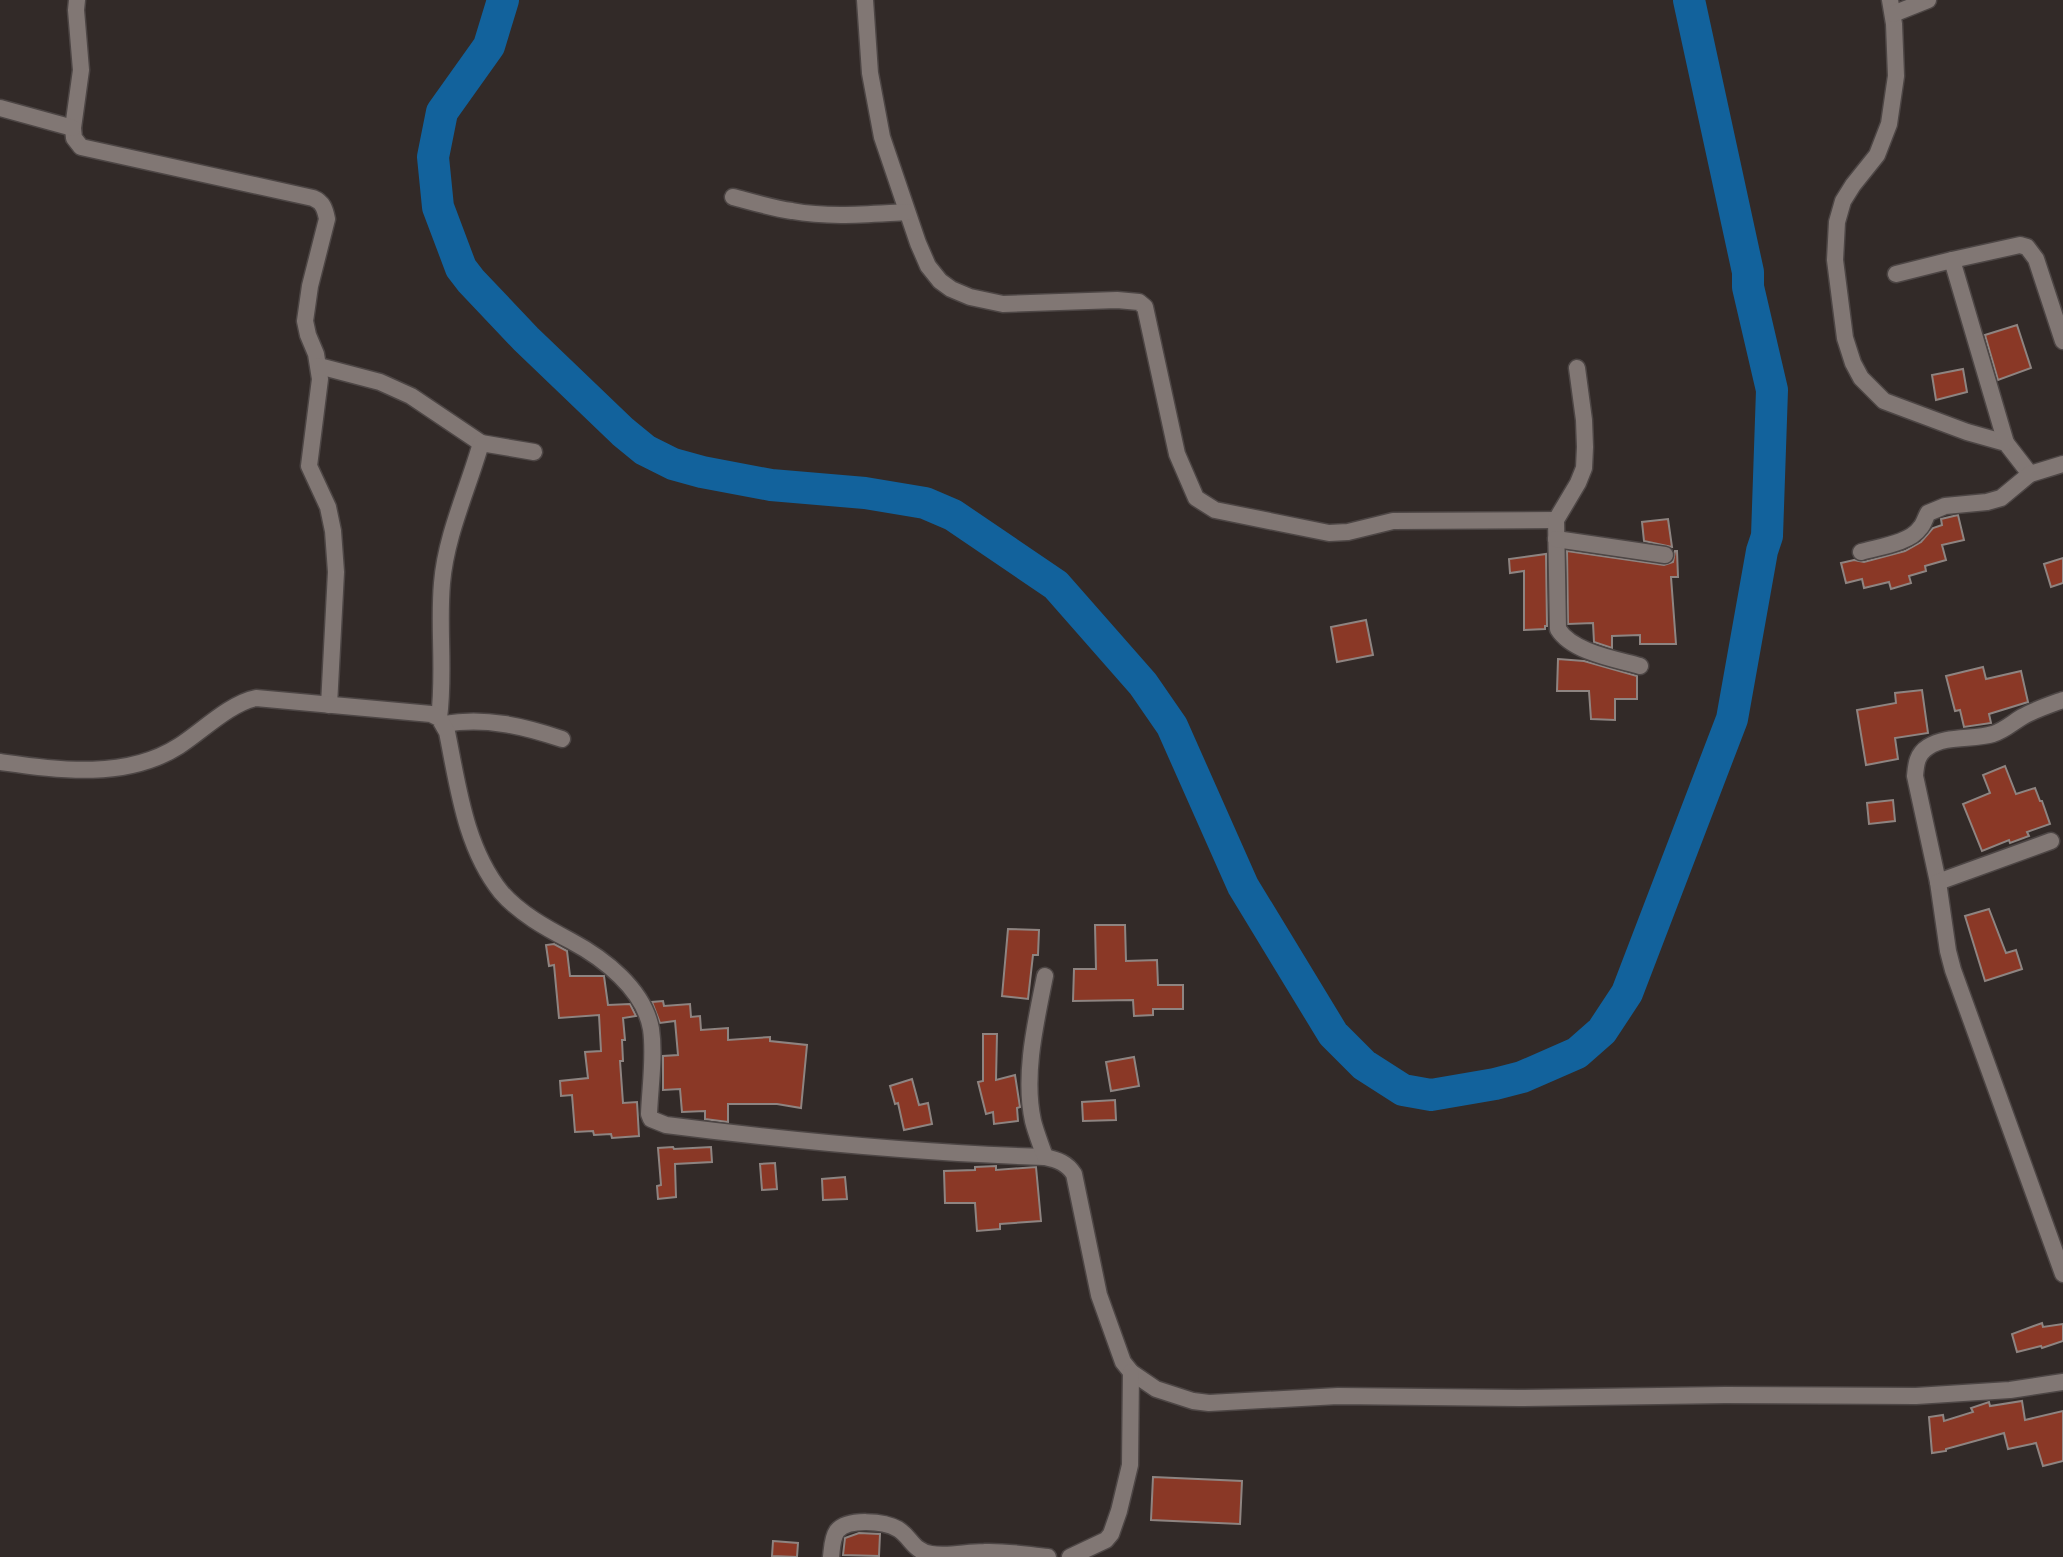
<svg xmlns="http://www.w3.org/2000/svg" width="2063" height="1557" font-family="Merriweather,serif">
	<rect width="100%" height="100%" fill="#322a28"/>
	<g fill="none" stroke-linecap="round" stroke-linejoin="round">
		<!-- river -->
		<polyline stroke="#12629c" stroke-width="32" points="503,0 489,46 442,112 433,157 438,207 461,268 471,281 526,339 623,432 645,450 673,464 702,472 771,485 865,493 925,503 953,515 1056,585 1143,684 1172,726 1243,886 1333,1034 1364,1065 1403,1090 1431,1095 1495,1084 1522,1077 1577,1053 1602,1031 1627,993 1732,719 1762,551 1767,536 1772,390 1748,287 1748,272 1689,0"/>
	</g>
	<!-- building -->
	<g fill="#8a3826" stroke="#8e8481" stroke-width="2">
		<polygon points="2017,325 2031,368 1998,380 1985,335"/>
		<polygon points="1963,369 1967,392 1936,400 1932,375"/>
		<polygon points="1958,515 1964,540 1942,545 1946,560 1925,566 1926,571 1909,576 1911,583 1891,589 1889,582 1864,588 1862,579 1846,583 1841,563 1854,560 1864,562 1905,551 1921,542 1933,528 1942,525 1941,519"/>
		<polygon points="1668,519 1672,547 1644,541 1642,522"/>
		<polygon points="1567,551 1664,565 1673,562 1675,551 1677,551 1678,577 1671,577 1676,644 1640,644 1640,635 1612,636 1612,648 1594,642 1593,623 1568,624"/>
		<polygon points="1546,554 1547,626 1545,626 1545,629 1524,630 1524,571 1510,573 1509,559"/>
		<polygon points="2063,558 2063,583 2051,587 2044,564"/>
		<polygon points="1366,620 1373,655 1337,662 1331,627"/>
		<polygon points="1558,659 1584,661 1637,676 1637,699 1615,699 1615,720 1591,719 1589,691 1557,691"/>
		<polygon points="1983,667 1986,679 2021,671 2028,702 1989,714 1991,723 1964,727 1960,710 1955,711 1946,676"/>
		<polygon points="1922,690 1928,733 1895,738 1898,759 1866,765 1857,710 1896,703 1895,693"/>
		<polygon points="2005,766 2016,794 2035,788 2040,801 2042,801 2050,824 2027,832 2029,836 2010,843 2009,840 1982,851 1963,804 1990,793 1983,775"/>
		<polygon points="1893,800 1895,821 1869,824 1867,803"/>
		<polygon points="1989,909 2006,953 2016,950 2022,969 1985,981 1965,916"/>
		<polygon points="1095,925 1125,925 1126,961 1157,960 1158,985 1183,985 1183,1009 1153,1009 1153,1015 1134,1016 1133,1000 1073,1001 1074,969 1096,969"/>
		<polygon points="1008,929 1039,930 1038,955 1033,955 1028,999 1002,996"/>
		<polygon points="554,944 567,951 570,976 604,976 608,1005 630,1004 636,1016 623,1018 625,1040 622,1040 623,1061 620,1061 623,1103 637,1102 639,1136 612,1138 611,1134 594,1135 593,1131 575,1132 572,1095 561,1096 560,1081 588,1078 585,1052 601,1051 599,1015 559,1018 554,965 549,966 546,945"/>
		<polygon points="663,1001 664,1006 690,1004 691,1017 700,1016 701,1030 728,1028 728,1040 770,1037 770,1041 807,1045 801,1108 777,1104 728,1104 728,1122 705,1119 705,1111 682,1112 680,1089 663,1090 663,1056 678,1055 675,1021 660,1023 652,1002"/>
		<polygon points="983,1034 997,1034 996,1080 1015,1075 1020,1107 1017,1108 1018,1121 994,1124 993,1112 986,1114 978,1082 983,1081"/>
		<polygon points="1134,1057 1139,1086 1111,1091 1106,1062"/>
		<polygon points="912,1079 919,1105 928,1103 932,1124 904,1130 898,1103 895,1104 890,1086"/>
		<polygon points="1115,1100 1116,1120 1083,1121 1082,1102"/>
		<polygon points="673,1147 674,1149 711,1147 712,1162 675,1164 676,1197 658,1199 657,1186 661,1185 658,1148"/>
		<polygon points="775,1163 777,1189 762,1190 760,1164"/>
		<polygon points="996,1166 996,1170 1036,1167 1041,1221 1000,1224 1000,1229 977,1231 975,1203 945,1203 944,1171 975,1170 975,1167"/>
		<polygon points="845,1177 847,1199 823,1200 822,1179"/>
		<polygon points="2042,1323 2043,1327 2063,1324 2063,1341 2042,1348 2041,1346 2017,1352 2012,1334"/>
		<polygon points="2022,1401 2025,1420 2063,1411 2063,1461 2043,1466 2036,1443 2008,1449 2004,1433 1946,1449 1946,1451 1932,1453 1929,1417 1943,1415 1944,1421 1973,1412 1971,1408 1989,1402 1990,1406"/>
		<polygon points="1153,1477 1242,1481 1240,1524 1151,1520"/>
		<polygon points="859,1533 880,1534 879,1556 843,1555 845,1538"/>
		<polygon points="773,1541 798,1543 797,1557 772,1556"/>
	</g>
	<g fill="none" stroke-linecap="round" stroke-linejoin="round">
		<defs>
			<g id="street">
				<path d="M 77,0 L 76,10 L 81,70 L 73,128 L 74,138 L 81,147 L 313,198 C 323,202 325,209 327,219 L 310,286 L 305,321 L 308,335 L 316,354 L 320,379 L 309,466 L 328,507 L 333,531 L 336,572 L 329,705"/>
				<polyline points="865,0 870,73 882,137 918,243 928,266 940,281 951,289 970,297 1003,304 1117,300 1139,302 1145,307 1177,454 1196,498 1215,510 1329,533 1348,532 1393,521 1556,520"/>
				<polyline points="1890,0 1894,24 1896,76 1889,124 1877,155 1853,185 1843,201 1837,222 1835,260 1845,338 1853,363 1861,378 1884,401 1967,432 2006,443 2030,474"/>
				<polyline points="1893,14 1928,0"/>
				<polyline points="0,108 73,128"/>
				<path d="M 733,197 C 752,202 772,208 792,211 C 830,218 869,214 907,212"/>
				<polyline points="1952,260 2020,245 2027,247 2036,259 2063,341"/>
				<polyline points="1896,274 1952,260 2006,443"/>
				<polyline points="319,366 380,382 411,396 481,443"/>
				<path d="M 1577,368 L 1584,420 L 1585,447 L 1584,468 L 1578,483 L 1556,520 L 1558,629 C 1572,652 1615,659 1640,666"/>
				<polyline points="1556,539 1665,555"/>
				<path d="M 1861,552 C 1878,547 1910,543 1920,528 C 1924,524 1925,518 1928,513 L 1945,506 L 1987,502 L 2001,498 L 2030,474 L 2063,464"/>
				<path d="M 2063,700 C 2049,705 2034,710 2022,717 C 2012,723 2005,730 1993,734 C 1973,740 1946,735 1928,747 C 1917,754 1916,764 1915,776 L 1938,882 L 1948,951 L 1953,970 L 2063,1274"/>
				<path d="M 439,718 C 445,673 438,628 442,583 C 446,535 468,489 481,443 L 534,452"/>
				<path d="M 444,724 C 486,717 523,726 562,739"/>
				<path d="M 0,762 C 58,770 126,780 179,746 C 201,732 230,703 256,698 L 431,714 L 439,718 L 447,732 C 458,786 465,847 501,892 C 519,913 546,928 571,941 C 603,958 644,989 651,1029 C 655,1056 650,1087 649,1114 L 651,1119 L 666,1125 C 792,1141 918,1153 1045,1157 C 1058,1160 1067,1163 1074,1174 L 1099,1295 L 1123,1362 L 1131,1372 L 1156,1389 L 1193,1401 L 1209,1403 L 1338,1396 L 1518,1398 L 1725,1395 L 1916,1396 L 2010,1390 L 2063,1382"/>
				<polyline points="1938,882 2051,841"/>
				<path d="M 1045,1157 C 1041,1145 1036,1133 1033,1121 C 1023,1075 1036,1021 1045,976"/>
				<path d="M 831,1557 C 832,1549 832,1538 837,1531 C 848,1518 884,1521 898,1529 C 911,1537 913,1551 931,1554 C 949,1557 966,1552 984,1552 C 1005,1551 1027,1555 1048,1557"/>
				<polyline points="1070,1557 1106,1540 1111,1534 1119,1511 1130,1465 1131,1372"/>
			</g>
		</defs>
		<!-- street casing -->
		<use href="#street" stroke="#4d4645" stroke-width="19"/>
		<!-- street -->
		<use href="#street" stroke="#817774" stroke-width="16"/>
	</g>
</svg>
